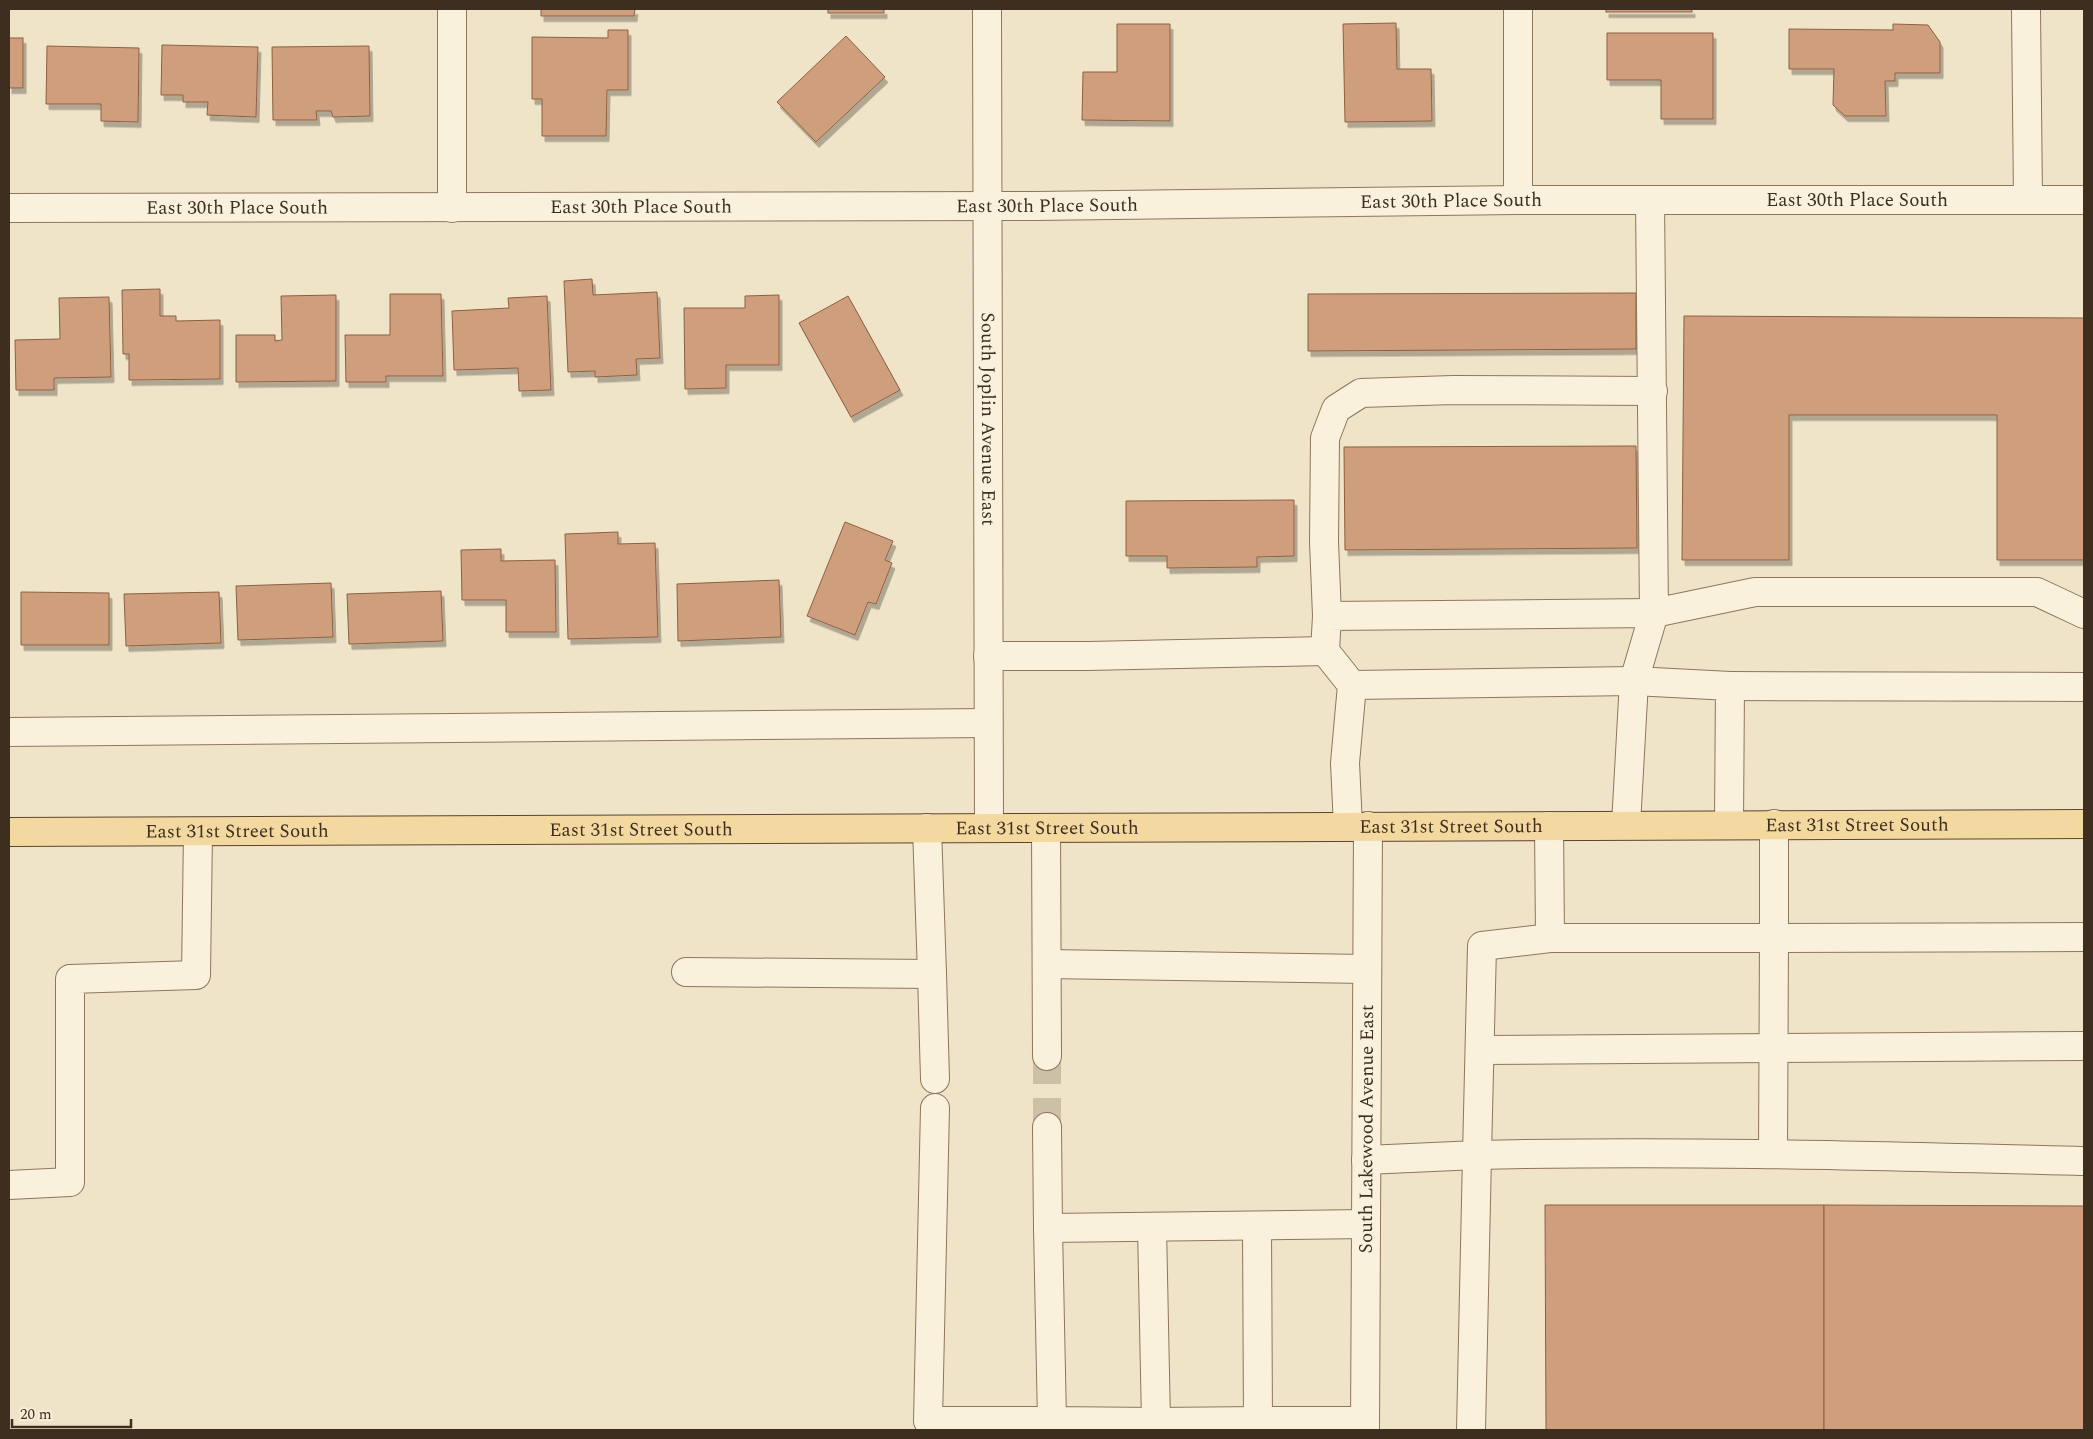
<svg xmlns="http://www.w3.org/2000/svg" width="2093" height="1439" font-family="Spectral,serif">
	<defs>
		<filter id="shadow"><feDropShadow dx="3" dy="5.5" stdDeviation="0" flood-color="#0004"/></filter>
	</defs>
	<rect width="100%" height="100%" fill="#f0e4c8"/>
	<!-- building -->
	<g fill="#cf9f7d" stroke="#8d5f41" filter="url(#shadow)">
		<polygon points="541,9 635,9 634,16 541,16"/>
		<rect x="828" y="9" width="56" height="4"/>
		<rect x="1606" y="9" width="86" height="3"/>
		<polygon points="1396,23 1397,69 1431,69 1432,121 1345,122 1343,24"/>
		<polygon points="1117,24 1170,24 1170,121 1082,120 1083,72 1117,72"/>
		<polygon points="1893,24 1928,25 1940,42 1940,73 1895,73 1895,81 1885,81 1886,116 1845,116 1833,105 1834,69 1789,69 1789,29 1893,30"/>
		<polygon points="608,30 628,30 628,90 607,90 606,136 542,136 542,99 532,99 532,37 608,38"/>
		<polygon points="1607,33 1713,33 1713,119 1661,119 1661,80 1607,80"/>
		<polygon points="846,36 885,77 816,142 777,102"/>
		<rect x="9" y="38" width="14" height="50"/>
		<polygon points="162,45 258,47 256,117 207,115 208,102 183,102 183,95 161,95"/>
		<polygon points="47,46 139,48 138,122 101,121 101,104 46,104"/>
		<polygon points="369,46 370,116 333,117 331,111 316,111 317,120 273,120 272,47"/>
		<polygon points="592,279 593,295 657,292 660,358 636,359 637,375 595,377 595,371 568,372 564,281"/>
		<polygon points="160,289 160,316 176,316 176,321 220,320 220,379 129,380 129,354 123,354 122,290"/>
		<polygon points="1636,293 1636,349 1308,351 1308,294"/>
		<polygon points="390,294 441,294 443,376 386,376 386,382 346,382 345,335 390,335"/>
		<polygon points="336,295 336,381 236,382 236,335 275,335 275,341 282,340 281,296"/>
		<polygon points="779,295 779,365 726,365 726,388 685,389 684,308 745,308 745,296"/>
		<polygon points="547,296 551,390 519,391 518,368 454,370 452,311 509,308 508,298"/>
		<polygon points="848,296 900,390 851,417 799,323"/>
		<polygon points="109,297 111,377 54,378 54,390 16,390 15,340 60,339 59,298"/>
		<polygon points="1684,316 2084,318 2084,560 1997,560 1997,415 1789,415 1789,560 1682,560"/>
		<polygon points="1636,446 1637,548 1345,550 1344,447"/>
		<polygon points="1294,500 1294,556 1257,557 1257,567 1167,568 1167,556 1126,556 1126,501"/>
		<polygon points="845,522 893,541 885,560 892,563 876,604 868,602 855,635 807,616"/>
		<polygon points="618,532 618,544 655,543 658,637 568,639 565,534"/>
		<polygon points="501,549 501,561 555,560 556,632 506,632 506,600 462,600 461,550"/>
		<polygon points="779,580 781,637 678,641 677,584"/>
		<polygon points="331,583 333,637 238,640 236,586"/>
		<polygon points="441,591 443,641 349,644 347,594"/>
		<polygon points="21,592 109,593 109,645 21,645"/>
		<polygon points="219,592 221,643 126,646 124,594"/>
		<polygon points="1545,1205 1824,1205 1824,1430 1546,1430"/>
		<polygon points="1824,1205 2084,1206 2084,1430 1824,1430"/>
	</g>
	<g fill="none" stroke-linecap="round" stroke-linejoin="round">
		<!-- minor-tunnel -->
		<polyline stroke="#ccc0a6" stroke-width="28" stroke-dasharray="28 14" stroke-linecap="butt" points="1047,1056 1047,1127"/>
		<defs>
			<g id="minor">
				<path id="s1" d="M 987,9 L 989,828"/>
				<polyline points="1518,9 1518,200"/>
				<polyline points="2026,9 2028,200"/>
				<polyline points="1650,200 1654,613 1755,592 2037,592 2084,614"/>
				<path id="s2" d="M 9,208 L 1035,206 L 1518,200 L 2084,200"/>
				<polyline points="452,208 452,9"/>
				<polyline points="1327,616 1324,542 1325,438 1336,409 1361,393 1453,390 1653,391"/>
				<polyline points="988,656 1088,656 1325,651"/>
				<polyline points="1352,685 1634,681 1730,686 1729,825"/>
				<polyline points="1730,686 2084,687"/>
				<polyline points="9,732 988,723"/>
				<polyline points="1348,826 1345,763 1352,685 1325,651 1327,616 1654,613 1634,681 1626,825"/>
				<polyline points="1046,828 1047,1056"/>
				<polyline points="1550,938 1774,938 1774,824"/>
				<polyline points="1047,964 1367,969"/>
				<polyline points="686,972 932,974 927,828"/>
				<polyline points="932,974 935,1079"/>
				<polyline points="1480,1050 2084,1046"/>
				<polyline points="935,1108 928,1421 1052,1421"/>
				<polyline points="1047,1127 1048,1228 1366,1224"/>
				<polyline points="1773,1154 1774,938 2084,937"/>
				<polyline points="1366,1160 1477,1155 1482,946 1550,938 1549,826"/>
				<polyline points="9,1185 70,1182 70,979 196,975 198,832"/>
				<polyline points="1257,1226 1258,1421 1365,1421"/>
				<polyline points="1152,1227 1156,1422 1258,1421"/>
				<polyline points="1048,1228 1052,1421 1156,1422"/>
				<path id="s3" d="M 1365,1430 L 1368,826"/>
				<path d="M 1471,1430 L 1477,1155 C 1679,1150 1882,1156 2084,1161"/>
			</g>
			<g id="major">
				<path id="s4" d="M 9,832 L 2084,824"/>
			</g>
		</defs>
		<!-- minor casing -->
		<use href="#minor" stroke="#8d765c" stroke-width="30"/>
		<!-- major casing -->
		<use href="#major" stroke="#5b4430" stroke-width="30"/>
		<!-- minor -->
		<use href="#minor" stroke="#faf1dc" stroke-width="28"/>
		<!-- major -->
		<use href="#major" stroke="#f3d9a0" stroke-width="28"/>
	</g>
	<g text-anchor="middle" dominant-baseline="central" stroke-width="4" stroke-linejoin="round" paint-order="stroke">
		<!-- street labels -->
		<g font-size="19" fill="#3d2e20" stroke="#f7eed8">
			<text stroke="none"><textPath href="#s2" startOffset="1848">East 30th Place South</textPath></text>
			<text stroke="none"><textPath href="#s2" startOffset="1442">East 30th Place South</textPath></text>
			<text stroke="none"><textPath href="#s2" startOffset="1038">East 30th Place South</textPath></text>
			<text stroke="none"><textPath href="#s2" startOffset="632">East 30th Place South</textPath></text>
			<text stroke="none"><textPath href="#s2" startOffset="228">East 30th Place South</textPath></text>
			<text stroke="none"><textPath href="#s1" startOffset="410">South Joplin Avenue East</textPath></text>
			<text stroke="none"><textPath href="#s4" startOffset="1848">East 31st Street South</textPath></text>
			<text stroke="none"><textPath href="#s4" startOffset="1442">East 31st Street South</textPath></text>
			<text stroke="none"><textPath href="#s4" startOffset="1038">East 31st Street South</textPath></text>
			<text stroke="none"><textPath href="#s4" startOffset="632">East 31st Street South</textPath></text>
			<text stroke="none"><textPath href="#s4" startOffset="228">East 31st Street South</textPath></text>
			<text stroke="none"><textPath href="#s3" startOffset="301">South Lakewood Avenue East</textPath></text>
		</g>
	</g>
	<!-- border -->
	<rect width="2093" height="1439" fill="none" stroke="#3d2e20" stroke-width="20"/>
	<!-- scale -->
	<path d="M12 1419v8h119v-8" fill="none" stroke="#3d2e20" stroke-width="2.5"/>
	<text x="20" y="1419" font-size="15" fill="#3d2e20" stroke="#f7eed8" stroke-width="4" paint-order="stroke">20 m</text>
</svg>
